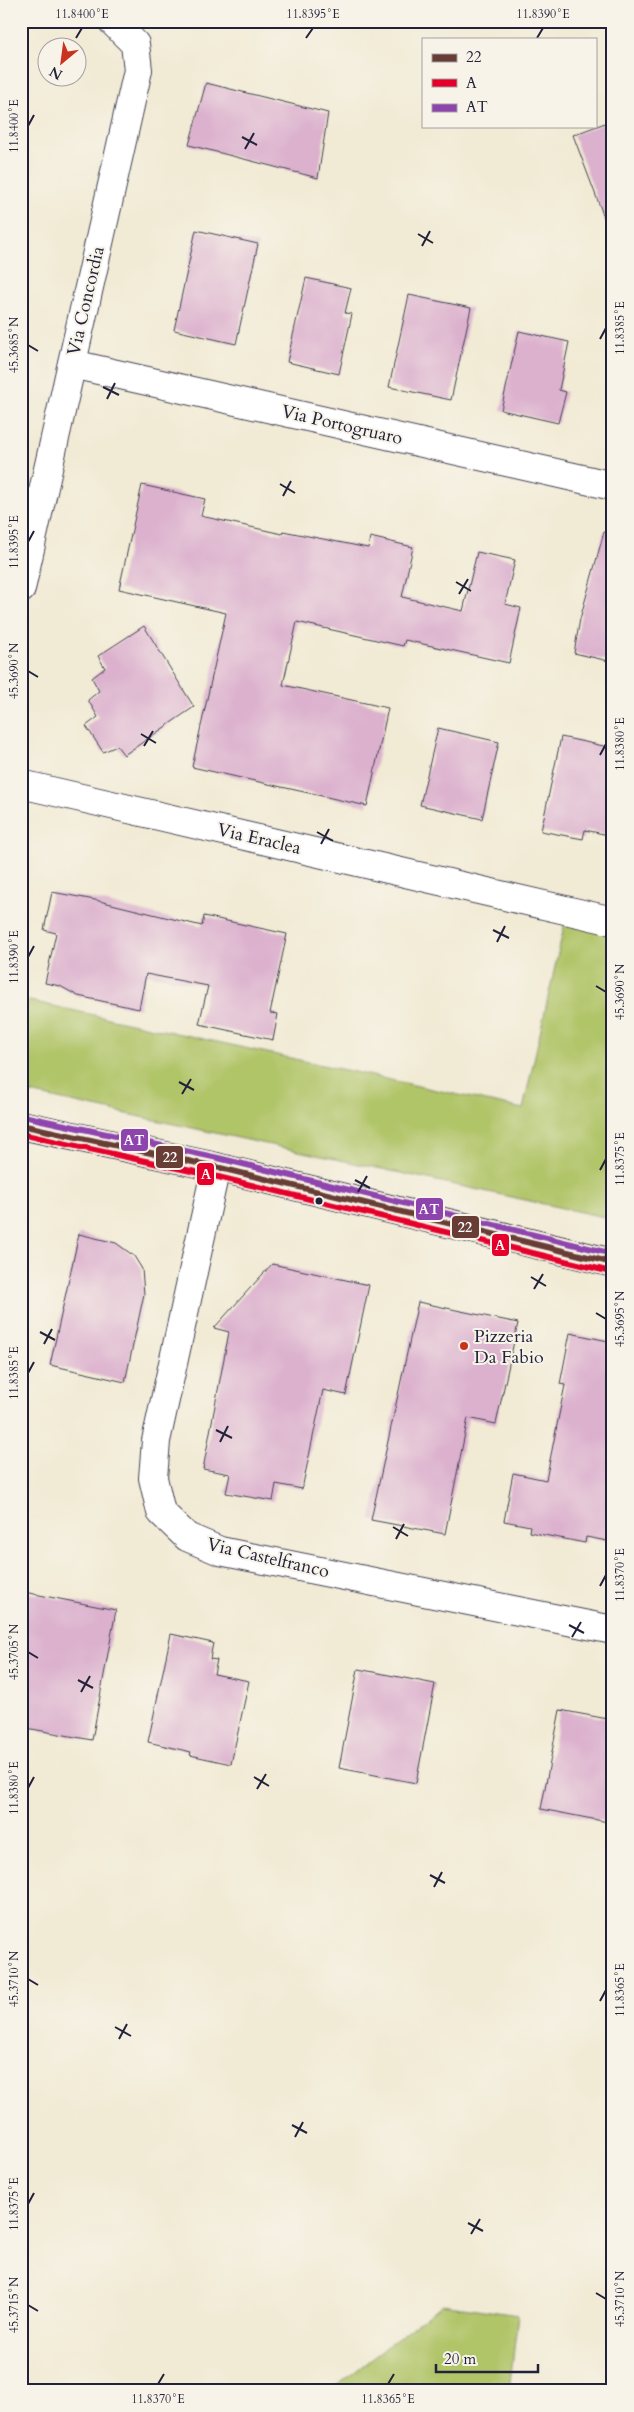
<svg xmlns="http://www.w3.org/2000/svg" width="634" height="2412" font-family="Cardo,serif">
	<rect width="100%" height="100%" fill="#f7f3e8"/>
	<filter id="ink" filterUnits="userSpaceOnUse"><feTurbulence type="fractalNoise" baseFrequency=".02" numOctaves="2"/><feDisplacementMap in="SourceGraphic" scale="10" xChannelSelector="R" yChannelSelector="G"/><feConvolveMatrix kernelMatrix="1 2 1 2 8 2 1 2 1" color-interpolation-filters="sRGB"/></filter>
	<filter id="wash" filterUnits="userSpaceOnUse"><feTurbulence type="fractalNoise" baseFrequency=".0096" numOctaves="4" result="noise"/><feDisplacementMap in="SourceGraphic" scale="20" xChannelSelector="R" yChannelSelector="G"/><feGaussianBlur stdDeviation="1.12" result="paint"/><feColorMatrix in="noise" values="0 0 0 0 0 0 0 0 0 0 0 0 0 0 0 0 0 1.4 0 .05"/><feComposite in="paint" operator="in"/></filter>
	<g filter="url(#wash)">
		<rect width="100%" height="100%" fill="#f1ead4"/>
		<!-- green -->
		<g fill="#b0c468" stroke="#697352">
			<polygon points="565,922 613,934 613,1219 21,1091 21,999 523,1109"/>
			<polygon points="442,2304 518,2315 509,2391 330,2391"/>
		</g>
		<g id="blocks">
			<!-- building -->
			<g fill="#dcb1ce">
				<polygon points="206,83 328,113 318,178 189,145"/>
				<polygon points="613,120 613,233 610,233 573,135"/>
				<polygon points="196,230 258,244 236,344 174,330"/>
				<polygon points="306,278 351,288 345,313 352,314 339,374 287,362"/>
				<polygon points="409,295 471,308 451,400 389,387"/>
				<polygon points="519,331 569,342 559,390 566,392 558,423 501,410"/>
				<polygon points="142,485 205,499 201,516 282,534 283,531 368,548 370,537 413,547 402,597 463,611 477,552 515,560 505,604 521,608 509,663 405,640 403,646 297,622 283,685 388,708 367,806 192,767 226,613 119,589"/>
				<polygon points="604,532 613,533 613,662 574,653 580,619"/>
				<polygon points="144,626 194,707 124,755 117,746 103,752 86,726 98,717 88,700 99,691 92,678 105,668 98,656"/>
				<polygon points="438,728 499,742 482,819 420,805"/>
				<polygon points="561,737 613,748 613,836 585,830 583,839 541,831"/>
				<polygon points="52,892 95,900 202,926 204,916 287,934 270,1013 278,1014 273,1040 199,1024 208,986 146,974 139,1009 78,996 60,986 45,983 56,933 44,930"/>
				<polygon points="79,1234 116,1243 134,1256 142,1269 144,1294 125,1382 50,1365"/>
				<polygon points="272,1264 369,1285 346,1395 323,1390 302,1489 276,1484 273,1501 226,1493 230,1474 203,1469 229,1332 214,1328"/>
				<polygon points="418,1302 518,1323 496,1424 468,1418 445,1534 371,1520"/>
				<polygon points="570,1333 613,1342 613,1542 586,1537 585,1543 529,1532 530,1526 504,1521 513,1473 546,1480 565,1385 560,1384"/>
				<polygon points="24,1592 116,1610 92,1740 21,1727 21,1608"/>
				<polygon points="171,1634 213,1643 210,1659 217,1660 214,1674 249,1681 231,1764 190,1755 191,1752 148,1742"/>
				<polygon points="358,1669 435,1684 416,1783 339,1768"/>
				<polygon points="560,1710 613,1720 613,1823 541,1809"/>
			</g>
		</g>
	</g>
	<g filter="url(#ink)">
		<use href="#blocks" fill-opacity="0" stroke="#414052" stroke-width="1"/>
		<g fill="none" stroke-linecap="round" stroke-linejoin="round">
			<defs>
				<g id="street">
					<polyline points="72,364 613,486"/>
					<polyline points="21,589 138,70 135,44 112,21"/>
					<polyline points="21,784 613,921"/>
					<polyline points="216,1167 156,1441 153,1478 161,1512 187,1537 220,1551 613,1630"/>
				</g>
				<polyline id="secondary" points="21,1125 216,1167 613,1263"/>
			</defs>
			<!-- street casing -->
			<use href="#street" stroke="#414052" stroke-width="30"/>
			<!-- secondary casing -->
			<use href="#secondary" stroke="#414052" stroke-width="30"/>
			<!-- street -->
			<use href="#street" stroke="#fff" stroke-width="28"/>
			<!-- secondary -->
			<use href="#secondary" stroke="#fbe6c4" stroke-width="28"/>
			<defs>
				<polyline id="bus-1" points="21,1125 216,1167 613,1263"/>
				<polyline id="bus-2" points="21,1134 214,1176 611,1272"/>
				<polyline id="bus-3" points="23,1116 218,1158 613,1254"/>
			</defs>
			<!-- bus-1 casing -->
			<use href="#bus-1" stroke="#f7f3e8" stroke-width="10"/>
			<!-- bus-2 casing -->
			<use href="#bus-2" stroke="#f7f3e8" stroke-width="10"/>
			<!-- bus-3 casing -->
			<use href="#bus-3" stroke="#f7f3e8" stroke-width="10"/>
			<!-- bus-1 -->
			<use href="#bus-1" stroke="#683d36" stroke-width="6"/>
			<!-- bus-2 -->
			<use href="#bus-2" stroke="#e4002b" stroke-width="6"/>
			<!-- bus-3 -->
			<use href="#bus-3" stroke="#8e44ad" stroke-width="6"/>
		</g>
	</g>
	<!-- ticks -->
	<path fill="none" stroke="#22223b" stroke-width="2" d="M 76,38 L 82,28M 306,38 L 313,28M 537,38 L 543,28M 28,126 L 34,115M 242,137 L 257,145M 245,149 L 254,133M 418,234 L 433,243M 422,246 L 430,231M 600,339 L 606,328M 28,345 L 38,351M 103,387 L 119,395M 107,399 L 115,383M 280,484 L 295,493M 283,496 L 291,481M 28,542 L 34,531M 456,582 L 471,591M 459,594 L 468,579M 28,671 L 38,677M 141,734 L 156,743M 144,746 L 153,731M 600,755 L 606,744M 317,832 L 333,841M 321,844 L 329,829M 493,930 L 509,938M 497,942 L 505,926M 28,957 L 34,946M 596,986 L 606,992M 179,1082 L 194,1090M 182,1094 L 191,1079M 600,1170 L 606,1159M 355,1180 L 370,1188M 358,1192 L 367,1176M 531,1277 L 546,1286M 534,1289 L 543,1274M 596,1313 L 606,1319M 40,1332 L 55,1340M 44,1344 L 52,1329M 28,1373 L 34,1362M 216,1430 L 232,1438M 220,1442 L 228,1426M 393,1527 L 408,1536M 396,1539 L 404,1524M 600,1586 L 606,1575M 569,1625 L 584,1633M 572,1637 L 581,1622M 28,1652 L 38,1658M 78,1680 L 93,1688M 81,1692 L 90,1676M 254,1777 L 269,1786M 28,1788 L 34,1777M 257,1789 L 266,1774M 430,1875 L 445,1883M 434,1887 L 442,1872M 28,1979 L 38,1985M 600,2001 L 606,1990M 115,2027 L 131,2036M 119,2039 L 127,2024M 292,2125 L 307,2133M 295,2137 L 303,2122M 28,2204 L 34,2193M 468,2223 L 483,2231M 471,2234 L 480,2219M 596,2293 L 606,2299M 28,2305 L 38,2311M 158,2384 L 164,2374M 388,2384 L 394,2374"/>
	<!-- markers -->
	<circle fill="#22223b" stroke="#f7f3e8" stroke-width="2" cx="319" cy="1201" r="4.5"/>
	<circle fill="#c8321e" stroke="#f7f3e8" stroke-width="2" cx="464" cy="1346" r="5"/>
	<g text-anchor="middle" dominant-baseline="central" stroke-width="4" stroke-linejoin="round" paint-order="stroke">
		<!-- street labels -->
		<g font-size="18" fill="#22223b" stroke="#f7f3e8">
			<text transform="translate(86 301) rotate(-77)">Via Concordia</text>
			<text transform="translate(342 425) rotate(13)">Via Portogruaro</text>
			<text transform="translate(259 839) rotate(13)">Via Eraclea</text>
			<text transform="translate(268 1558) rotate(13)">Via Castelfranco</text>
		</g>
		<!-- poi labels -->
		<g font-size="18" fill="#22223b" stroke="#f7f3e8" text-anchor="start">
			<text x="474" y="1336">Pizzeria<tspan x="474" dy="21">Da Fabio</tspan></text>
		</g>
	</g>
	<g stroke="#f7f3e8" stroke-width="2">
		<rect x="120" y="1128" width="29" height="24" rx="5" fill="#8e44ad"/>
		<rect x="155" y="1145" width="29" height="24" rx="5" fill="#683d36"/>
		<rect x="196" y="1162" width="19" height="24" rx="5" fill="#e4002b"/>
		<rect x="415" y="1197" width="29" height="24" rx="5" fill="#8e44ad"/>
		<rect x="451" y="1215" width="29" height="24" rx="5" fill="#683d36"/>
		<rect x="491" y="1233" width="19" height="24" rx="5" fill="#e4002b"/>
	</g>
	<g font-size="14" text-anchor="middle" font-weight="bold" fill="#fff">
		<text x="134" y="1145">AT</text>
		<text x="170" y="1162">22</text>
		<text x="206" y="1179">A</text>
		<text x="429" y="1214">AT</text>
		<text x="465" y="1232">22</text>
		<text x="500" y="1250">A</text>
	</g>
	<!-- margin -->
	<rect width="634" height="2412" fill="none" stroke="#f7f3e8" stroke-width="55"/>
	<!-- legend -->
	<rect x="422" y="38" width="175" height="90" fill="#f7f3e8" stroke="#a29fa3"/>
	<rect x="432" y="54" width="25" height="8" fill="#683d36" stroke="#a29fa3"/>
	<text x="466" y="62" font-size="15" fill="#22223b">22</text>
	<rect x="432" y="79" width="25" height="8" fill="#e4002b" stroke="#a29fa3"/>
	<text x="466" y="88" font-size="15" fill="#22223b">A</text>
	<rect x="432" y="104" width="25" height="8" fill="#8e44ad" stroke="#a29fa3"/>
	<text x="466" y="112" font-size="15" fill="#22223b">AT</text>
	<!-- north arrow -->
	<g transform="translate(62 62) rotate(209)"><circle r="24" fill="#f7f3e8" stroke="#a29fa3"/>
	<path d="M0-4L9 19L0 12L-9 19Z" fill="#c8321e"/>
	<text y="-8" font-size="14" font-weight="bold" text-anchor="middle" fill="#22223b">N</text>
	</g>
	<!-- scale -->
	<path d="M436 2364v8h102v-8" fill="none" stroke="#22223b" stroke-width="2.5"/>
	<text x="444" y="2364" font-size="15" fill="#22223b" stroke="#f7f3e8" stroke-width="4" paint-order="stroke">20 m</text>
	<rect x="28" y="28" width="578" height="2356" fill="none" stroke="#22223b" stroke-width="2"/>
	<g font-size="12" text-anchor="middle" fill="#22223b">
		<text x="82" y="18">11.8400°E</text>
		<text x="313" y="18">11.8395°E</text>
		<text x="543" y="18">11.8390°E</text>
		<text transform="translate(14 126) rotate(-90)" y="4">11.8400°E</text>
		<text transform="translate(620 328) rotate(-90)" y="4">11.8385°E</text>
		<text transform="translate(14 345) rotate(-90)" y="4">45.3685°N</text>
		<text transform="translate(14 542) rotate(-90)" y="4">11.8395°E</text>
		<text transform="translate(14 671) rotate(-90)" y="4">45.3690°N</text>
		<text transform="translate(620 744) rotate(-90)" y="4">11.8380°E</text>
		<text transform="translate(14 957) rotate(-90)" y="4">11.8390°E</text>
		<text transform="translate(620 992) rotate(-90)" y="4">45.3690°N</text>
		<text transform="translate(620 1159) rotate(-90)" y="4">11.8375°E</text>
		<text transform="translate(620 1319) rotate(-90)" y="4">45.3695°N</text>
		<text transform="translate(14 1373) rotate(-90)" y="4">11.8385°E</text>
		<text transform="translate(620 1575) rotate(-90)" y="4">11.8370°E</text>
		<text transform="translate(14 1652) rotate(-90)" y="4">45.3705°N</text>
		<text transform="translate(14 1788) rotate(-90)" y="4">11.8380°E</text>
		<text transform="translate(14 1979) rotate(-90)" y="4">45.3710°N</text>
		<text transform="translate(620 1990) rotate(-90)" y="4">11.8365°E</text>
		<text transform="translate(14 2204) rotate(-90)" y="4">11.8375°E</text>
		<text transform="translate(620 2299) rotate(-90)" y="4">45.3710°N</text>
		<text transform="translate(14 2305) rotate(-90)" y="4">45.3715°N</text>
		<text x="158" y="2403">11.8370°E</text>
		<text x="388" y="2403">11.8365°E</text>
	</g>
</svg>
